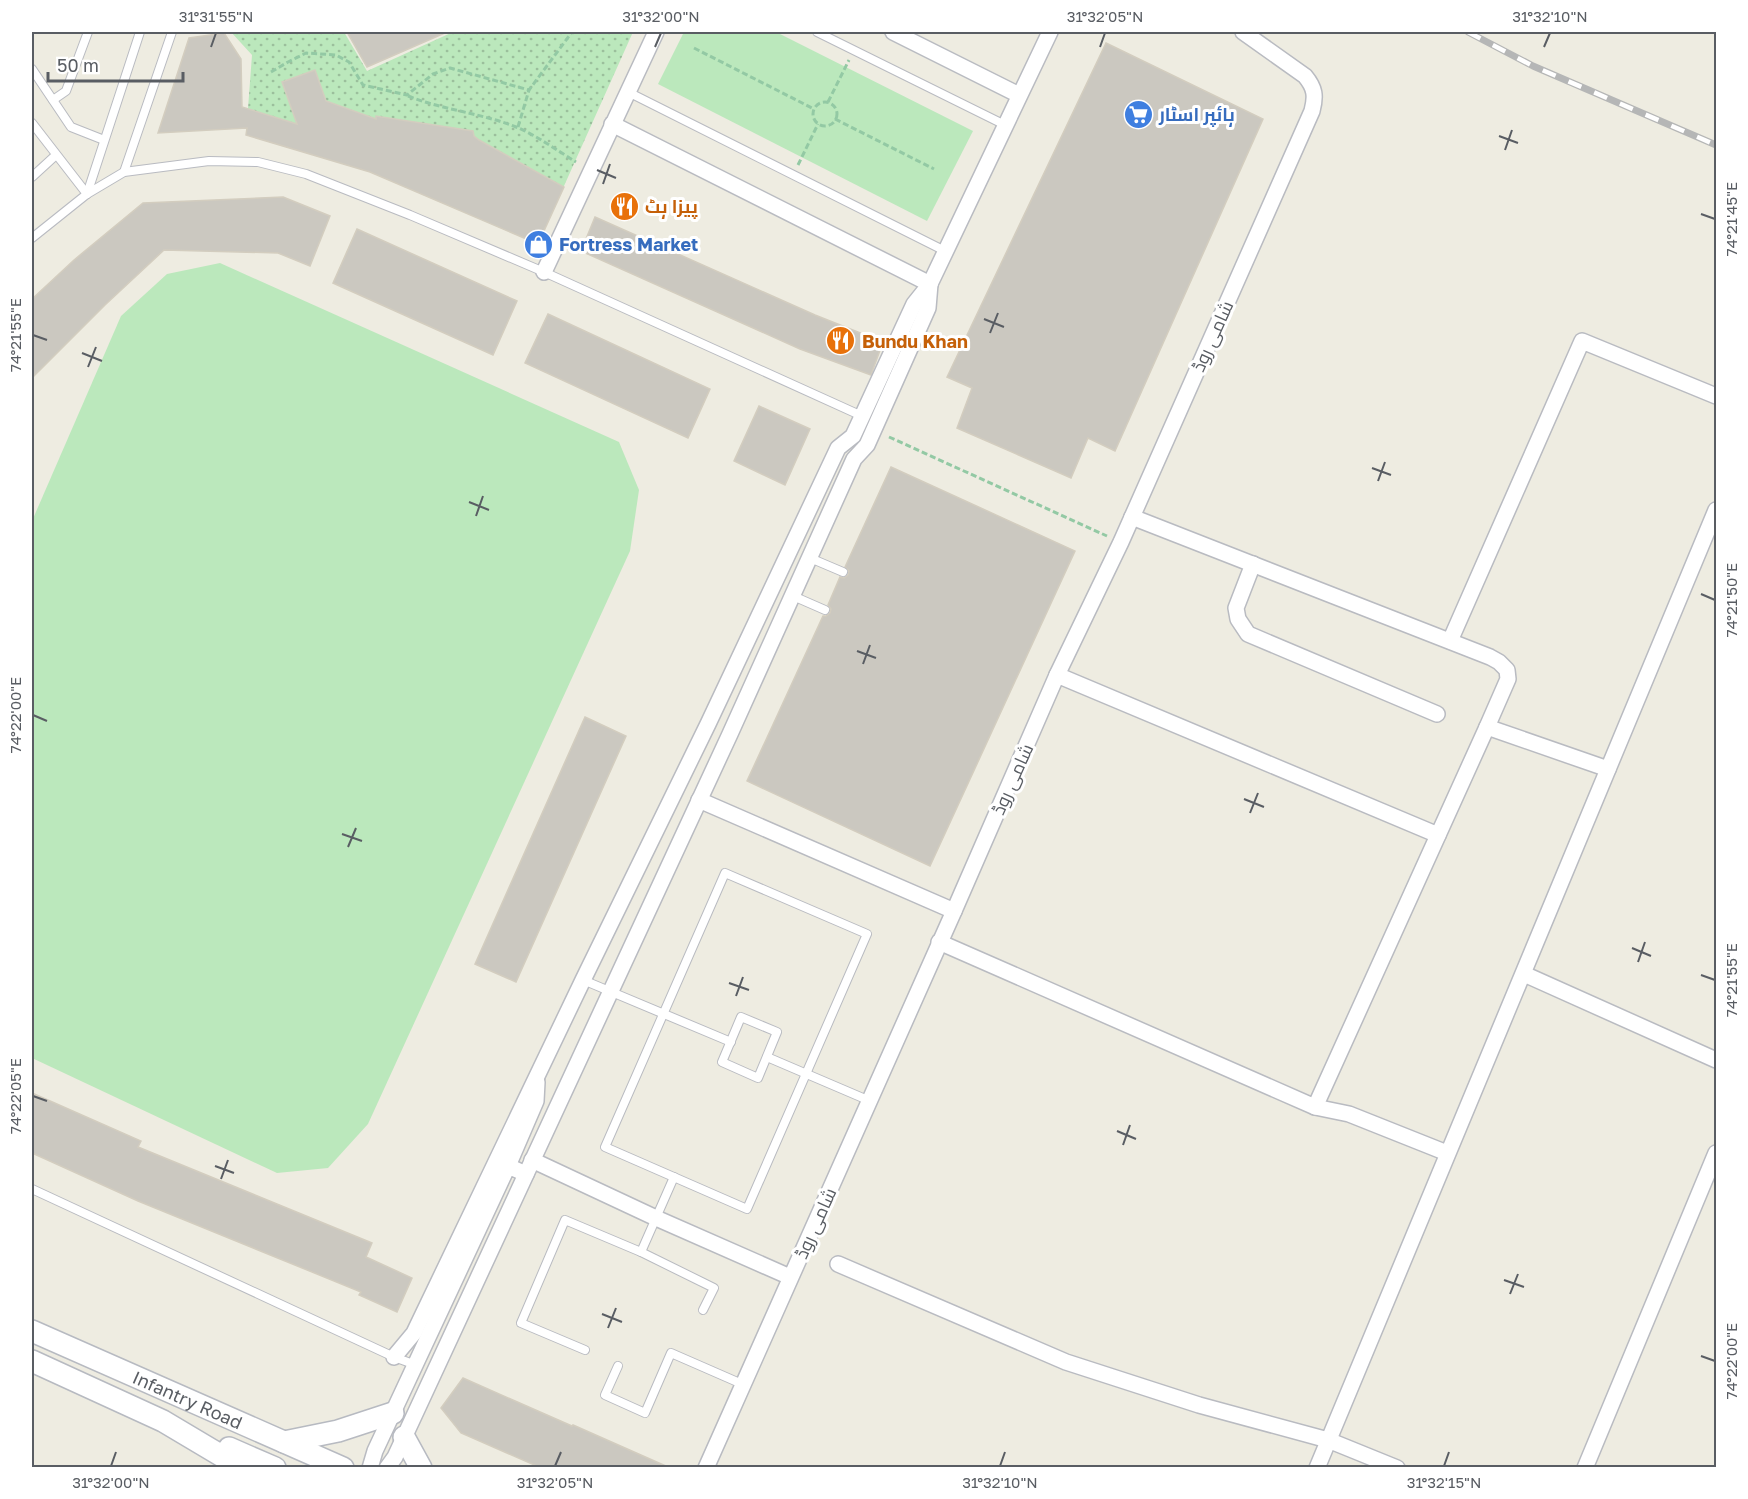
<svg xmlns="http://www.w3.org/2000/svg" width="1748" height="1499" font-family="'Golos Text',Cairo,sans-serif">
	<defs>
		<pattern id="park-dots" width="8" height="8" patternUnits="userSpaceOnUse" patternTransform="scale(1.5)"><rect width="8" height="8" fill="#bbe8bc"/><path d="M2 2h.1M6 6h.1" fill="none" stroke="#9bbf9c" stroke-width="1.8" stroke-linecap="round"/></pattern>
	</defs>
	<rect width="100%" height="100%" fill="#eeece1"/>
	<!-- grass -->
	<g fill="#bbe8bc">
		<polygon points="684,32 776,32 973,131 927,221 658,84"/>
		<polygon points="220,263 619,442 639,490 630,551 368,1124 328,1168 277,1173 32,1058 32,521 121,316 167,274"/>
	</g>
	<!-- park -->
	<polygon fill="url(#park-dots)" points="231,32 344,32 367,71 453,32 633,32 538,244 370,172 246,135 252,55"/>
	<!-- building -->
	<g fill="#cbc8c0" stroke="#d3cdbf" stroke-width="1.5">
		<polygon points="347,32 447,32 367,67"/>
		<polygon points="224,33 241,59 242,107 297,124 282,82 315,70 326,101 376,119 376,116 473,131 474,136 479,140 564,187 538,244 370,172 246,135 247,128 158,133 189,38"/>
		<polygon points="1106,43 1263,119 1115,451 1088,438 1071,478 957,428 972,388 947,377"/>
		<polygon points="283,197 330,216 310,266 278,253 164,250 105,305 32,378 32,299 74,260 143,203"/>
		<polygon points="595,217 815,315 883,342 871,375 800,349 581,251"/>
		<polygon points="357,229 517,301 493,355 333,283"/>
		<polygon points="548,314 710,389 688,438 525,363"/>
		<polygon points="759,406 810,429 785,485 734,461"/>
		<polygon points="891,467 1075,551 930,866 747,781 823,616 826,616 830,613 831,609 828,605 840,577 844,578 848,575 849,571 845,567"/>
		<polygon points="585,717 626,736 516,982 475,964"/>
		<polygon points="32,1093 141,1141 138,1147 372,1243 366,1257 412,1278 397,1312 359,1295 361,1292 138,1201 32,1153"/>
		<polygon points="463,1378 572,1426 573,1425 668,1467 539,1467 461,1433 441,1408"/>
	</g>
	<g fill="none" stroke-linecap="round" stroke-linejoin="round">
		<defs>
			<g id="lane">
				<polyline points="817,32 1005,125"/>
				<polyline points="32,69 71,127 104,140"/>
				<polyline points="628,92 945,251"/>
				<polyline points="53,100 66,91 88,32"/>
				<polyline points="32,123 87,194"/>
				<polyline points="124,172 172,32"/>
				<polyline points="32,177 56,155"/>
				<polyline points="87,194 140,32"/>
				<polyline points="32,238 87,194 124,172 209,161 258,162 306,174 410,215 544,272 862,416"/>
				<polyline points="810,558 843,572"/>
				<polyline points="793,596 825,610"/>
				<polygon points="725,873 867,934 747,1209 605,1147"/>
				<polyline points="583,980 731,1042"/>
				<polygon points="741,1017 777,1032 758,1078 722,1062"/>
				<polyline points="767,1057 870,1101"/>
				<polyline points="32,1189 394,1357 416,1365"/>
				<polyline points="641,1252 714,1288 703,1310"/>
				<polyline points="585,1350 521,1323 565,1220 641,1252 674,1177"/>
				<polyline points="618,1366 605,1395 645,1413 671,1353 742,1384"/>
			</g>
			<g id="street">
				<polyline points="893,32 1019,95"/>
				<polyline points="612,124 930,284"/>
				<polyline points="544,272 656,32"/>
				<polyline points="1132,517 1490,657 1499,662 1507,670 1508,679 1487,727 1608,769"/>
				<polyline points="1253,564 1236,608 1238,619 1248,634 1437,714"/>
				<polyline points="1450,641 1582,341 1716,396"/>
				<polyline points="1057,675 1438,835"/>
				<polyline points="699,800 954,911"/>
				<polyline points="939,942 1315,1107 1487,727"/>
				<polyline points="1524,974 1716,1060"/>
				<polyline points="1315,1107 1349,1114 1447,1153"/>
				<polyline points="532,1160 656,1218 790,1277"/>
				<polyline points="508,1166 536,1101 537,1082"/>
				<polyline points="838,1264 1066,1362 1199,1405 1328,1440 1397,1468"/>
				<polyline points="394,1357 414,1333 583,980 708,724 838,448 853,436 914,304 930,284 1050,32"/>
				<polyline points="370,1468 375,1451 508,1166 526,1174"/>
				<polyline points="387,1468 395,1457 730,734 854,459 867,445 928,308 930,284"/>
				<path d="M 706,1468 L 954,911 L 1057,675 L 1121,542 L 1312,111 C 1316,96 1315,88 1305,76 L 1243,32"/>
				<polyline points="1317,1468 1716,510"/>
				<polyline points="1585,1468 1716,1153"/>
			</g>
			<g id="secondary">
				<path id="s1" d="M 32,1331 L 343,1468"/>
				<polyline points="32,1361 163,1421 242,1468"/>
				<polyline points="404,1437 421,1468"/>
				<polyline points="284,1442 338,1431 393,1413"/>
				<polyline points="229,1448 275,1468"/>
			</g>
		</defs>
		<!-- lane casing -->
		<use href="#lane" stroke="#b9bbc1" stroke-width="10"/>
		<!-- street casing -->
		<use href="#street" stroke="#b9bbc1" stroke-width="18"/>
		<!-- secondary casing -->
		<use href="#secondary" stroke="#b7bac1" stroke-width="24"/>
		<!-- path -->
		<g stroke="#93c9a4" stroke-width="3" stroke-dasharray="6 3" stroke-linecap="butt">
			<polyline points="694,48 814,109"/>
			<polyline points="271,72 288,62 306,53 336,55 349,62 363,85 407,95 433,74 450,68 529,90 572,32"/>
			<path d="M 408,96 C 443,110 481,113 516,127 C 536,135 558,151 576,162"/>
			<polyline points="828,102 849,60"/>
			<circle cx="825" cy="114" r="12"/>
			<polyline points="835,119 934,169"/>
			<polyline points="518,127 529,90"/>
			<polyline points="798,165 818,124"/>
			<polyline points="889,437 1107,536"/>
		</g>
		<!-- lane -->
		<use href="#lane" stroke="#fff" stroke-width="8"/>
		<!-- street -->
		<use href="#street" stroke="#fff" stroke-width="15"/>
		<!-- secondary -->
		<use href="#secondary" stroke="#fff" stroke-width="21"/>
		<defs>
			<polyline id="rail" points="1468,32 1533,66 1716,145"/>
		</defs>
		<!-- rail casing -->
		<use href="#rail" stroke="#b5b6b6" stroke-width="7"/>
		<!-- rail -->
		<use href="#rail" stroke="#fff" stroke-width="4.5" stroke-dasharray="14" stroke-linecap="butt"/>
	</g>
	<!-- ticks -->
	<path fill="none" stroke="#595d63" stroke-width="2" d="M 211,47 L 216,33M 655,47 L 661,33M 1100,47 L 1105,33M 1544,47 L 1550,33M 1499,136 L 1518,143M 1505,150 L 1512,130M 597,170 L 616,178M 603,184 L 610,164M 1701,214 L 1715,219M 984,319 L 1004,327M 990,333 L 998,313M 33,335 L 47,340M 82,353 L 102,361M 88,367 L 96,347M 1372,468 L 1391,475M 1378,481 L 1385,462M 469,502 L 489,510M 476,516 L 483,496M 1701,594 L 1715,600M 857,651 L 876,658M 863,664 L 870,645M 33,715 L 47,721M 1244,799 L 1264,807M 1250,813 L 1258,793M 342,834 L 362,841M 348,847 L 356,828M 1632,948 L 1651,956M 1638,962 L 1645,942M 1701,975 L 1715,980M 729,983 L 749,990M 736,996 L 743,977M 33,1096 L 47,1101M 1117,1131 L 1136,1139M 1123,1145 L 1130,1125M 215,1166 L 234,1173M 221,1179 L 228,1160M 1504,1280 L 1524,1287M 1510,1294 L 1518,1274M 602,1314 L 622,1322M 608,1328 L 616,1308M 1701,1356 L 1715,1361M 111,1466 L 116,1452M 555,1466 L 561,1452M 1000,1466 L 1005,1452M 1444,1466 L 1449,1452"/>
	<!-- icons -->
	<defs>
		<symbol id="supermarket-disc" viewBox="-11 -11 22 22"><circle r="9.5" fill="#3f7fe0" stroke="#fff"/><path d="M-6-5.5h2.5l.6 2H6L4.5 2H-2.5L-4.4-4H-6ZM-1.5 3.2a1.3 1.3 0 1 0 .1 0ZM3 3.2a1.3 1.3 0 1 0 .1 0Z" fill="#fff"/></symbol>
		<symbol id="restaurant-disc" viewBox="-11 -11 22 22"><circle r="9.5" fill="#e8710a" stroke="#fff"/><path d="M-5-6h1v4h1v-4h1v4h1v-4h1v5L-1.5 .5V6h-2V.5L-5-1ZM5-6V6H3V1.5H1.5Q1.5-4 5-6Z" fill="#fff"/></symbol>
		<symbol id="shop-disc" viewBox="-11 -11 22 22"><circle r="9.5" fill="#3f7fe0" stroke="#fff"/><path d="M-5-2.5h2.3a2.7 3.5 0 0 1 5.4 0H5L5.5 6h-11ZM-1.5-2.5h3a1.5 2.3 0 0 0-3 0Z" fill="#fff"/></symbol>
	</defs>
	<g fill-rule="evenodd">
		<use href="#supermarket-disc" x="1122" y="98" width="33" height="33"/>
		<use href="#restaurant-disc" x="608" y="190" width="33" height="33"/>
		<use href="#shop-disc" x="522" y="228" width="33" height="33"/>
		<use href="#restaurant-disc" x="824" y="324" width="33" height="33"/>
	</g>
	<g text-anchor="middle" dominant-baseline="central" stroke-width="6" stroke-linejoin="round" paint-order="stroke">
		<!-- shop labels -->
		<g font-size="18" font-weight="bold" fill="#366cbe" stroke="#fff" text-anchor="start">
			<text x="1159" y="114">ہائپر اسٹار</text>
			<text x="559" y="244">Fortress Market</text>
		</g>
		<!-- food labels -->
		<g font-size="18" font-weight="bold" fill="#c56008" stroke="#fff" text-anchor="start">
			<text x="645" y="206">پیزا ہٹ</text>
			<text x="862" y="341">Bundu Khan</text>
		</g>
		<!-- street labels -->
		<g font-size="18" fill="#595d63" stroke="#fff">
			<text transform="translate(1212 336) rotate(-66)">شامی روڈ</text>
			<text transform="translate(1012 779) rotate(-66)">شامی روڈ</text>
			<text transform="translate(815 1223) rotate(-66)">شامی روڈ</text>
			<text stroke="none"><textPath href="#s1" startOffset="170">Infantry Road</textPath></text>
		</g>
	</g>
	<!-- border -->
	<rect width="1748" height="1499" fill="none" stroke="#ffffff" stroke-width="66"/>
	<!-- scale -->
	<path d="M48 72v9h135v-9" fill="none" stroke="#595d63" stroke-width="3"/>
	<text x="57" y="72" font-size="18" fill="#595d63" stroke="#ffffff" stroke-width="4.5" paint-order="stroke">50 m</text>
	<rect x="33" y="33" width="1682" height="1433" fill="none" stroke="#595d63" stroke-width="2"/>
	<g font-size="15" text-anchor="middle" fill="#595d63">
		<text x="216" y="22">31°31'55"N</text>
		<text x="661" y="22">31°32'00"N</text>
		<text x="1105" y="22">31°32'05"N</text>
		<text x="1550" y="22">31°32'10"N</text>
		<text transform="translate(1732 219) rotate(-90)" y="5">74°21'45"E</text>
		<text transform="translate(16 335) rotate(-90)" y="5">74°21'55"E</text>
		<text transform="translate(1732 600) rotate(-90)" y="5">74°21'50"E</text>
		<text transform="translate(16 715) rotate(-90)" y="5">74°22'00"E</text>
		<text transform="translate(1732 980) rotate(-90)" y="5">74°21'55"E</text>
		<text transform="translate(16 1096) rotate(-90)" y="5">74°22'05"E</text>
		<text transform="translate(1732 1361) rotate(-90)" y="5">74°22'00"E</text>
		<text x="111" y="1488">31°32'00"N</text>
		<text x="555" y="1488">31°32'05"N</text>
		<text x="1000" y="1488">31°32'10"N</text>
		<text x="1444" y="1488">31°32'15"N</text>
	</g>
</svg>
